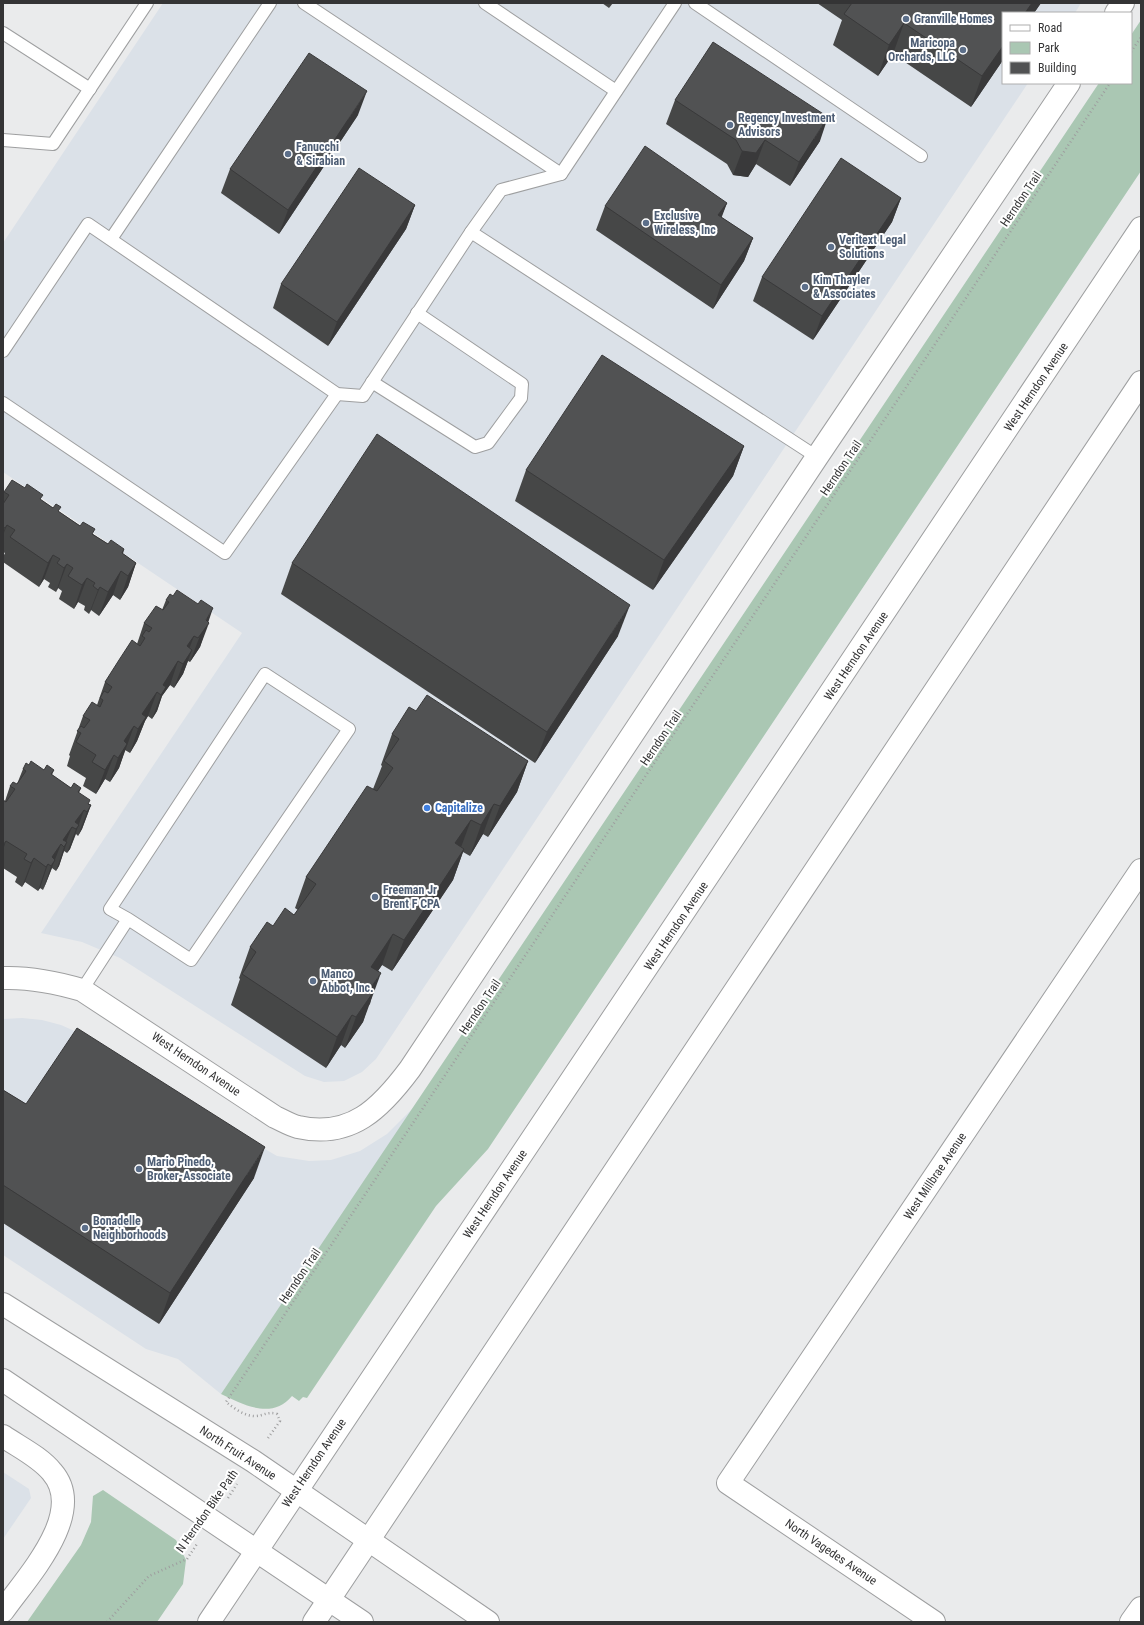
<svg xmlns="http://www.w3.org/2000/svg" width="1144" height="1625" font-family="'Roboto Condensed',sans-serif">
	<rect width="100%" height="100%" fill="#eaebec"/>
	<!-- built -->
	<g fill="#dbe1e8">
		<polygon points="163,3 1081,3 1075,13 1003,13 1003,83 1028,83 376,1059 362,1072 344,1081 324,1082 305,1076 120,958 82,942 41,933 242,633 3,472 3,243"/>
		<polygon points="22,1018 42,1020 61,1025 79,1033 251,1141 277,1156 309,1161 331,1160 360,1151 387,1134 415,1106 221,1394 178,1359 146,1349 3,1255 3,1019"/>
		<polygon points="3,1472 29,1489 31,1498 3,1539"/>
	</g>
	<!-- green -->
	<g fill="#aac7b3">
		<path d="M 1141,20 L 1141,171 L 488,1149 L 436,1206 L 307,1398 L 303,1397 L 299,1401 L 292,1396 C 272,1420 244,1405 221,1394 L 1099,83 L 1131,83 L 1131,35 Z"/>
		<polygon points="103,1490 176,1540 186,1560 183,1584 157,1622 27,1622 81,1545 91,1522 93,1496"/>
	</g>
	<g fill="none" stroke-linecap="round" stroke-linejoin="round">
		<defs>
			<g id="lane">
				<polyline points="304,3 561,174 501,190 471,232"/>
				<polyline points="485,3 616,91"/>
				<polyline points="695,3 921,156"/>
				<polyline points="3,33 90,89"/>
				<polyline points="3,140 53,144 147,3"/>
				<polyline points="561,174 675,3"/>
				<polyline points="111,239 270,3"/>
				<polyline points="3,351 88,224 337,394 363,396 471,232 817,457"/>
				<polyline points="372,382 475,447 488,443 521,398 522,384 417,313"/>
				<polyline points="3,403 225,553 337,394"/>
				<polyline points="82,990 128,919 191,960 349,729 265,674 110,909 128,919"/>
			</g>
			<g id="street">
				<polyline points="1116,13 1123,3"/>
				<path d="M 3,978 C 31,977 55,982 82,990 L 275,1117 C 282,1120 290,1125 298,1127 C 351,1139 381,1108 410,1069 L 817,457 L 1069,83"/>
				<path d="M 3,1436 C 19,1447 40,1457 52,1472 C 88,1513 26,1578 3,1611"/>
				<polyline points="934,1622 728,1483 1141,870"/>
				<polyline points="1131,1622 1141,1608"/>
			</g>
			<g id="secondary">
				<polyline points="3,1304 253,1461 488,1622"/>
				<polyline points="3,1380 362,1622"/>
			</g>
			<g id="primary">
				<polyline points="209,1622 1141,228"/>
				<polyline points="314,1622 1141,382"/>
			</g>
		</defs>
		<!-- lane casing -->
		<use href="#lane" stroke="#9e9fa0" stroke-width="14"/>
		<!-- street casing -->
		<use href="#street" stroke="#9e9fa0" stroke-width="24"/>
		<!-- secondary casing -->
		<use href="#secondary" stroke="#9e9fa0" stroke-width="24"/>
		<!-- primary casing -->
		<use href="#primary" stroke="#9e9fa0" stroke-width="24"/>
		<!-- path -->
		<g stroke="#9e9e9f" stroke-width="2.5" stroke-dasharray="1 3" stroke-linecap="butt">
			<polyline points="1131,52 1141,37"/>
			<path d="M 268,1438 L 280,1421 L 277,1414 C 268,1411 263,1416 255,1416 C 244,1416 234,1408 226,1402 L 1110,83"/>
			<polyline points="228,1498 237,1484"/>
			<polyline points="107,1622 149,1576 187,1559 197,1544"/>
		</g>
		<!-- lane -->
		<use href="#lane" stroke="#fff" stroke-width="12"/>
		<!-- street -->
		<use href="#street" stroke="#fff" stroke-width="22"/>
		<!-- secondary -->
		<use href="#secondary" stroke="#fff" stroke-width="22"/>
		<!-- primary -->
		<use href="#primary" stroke="#fff" stroke-width="22"/>
	</g>
	<!-- wall -->
	<g fill="#464747">
		<polygon points="602,3 613,3 609,8"/>
		<polygon points="817,3 1041,3 1034,13 1003,13 1003,60 971,107 893,54 878,76 833,45 842,20"/>
		<polygon points="675,100 820,141 790,186 756,164 748,177 733,175 727,164 666,124"/>
		<polygon points="358,115 279,234 221,193 230,169"/>
		<polygon points="901,198 892,222 813,340 753,301 762,277"/>
		<polygon points="727,203 721,217 753,238 744,261 713,309 596,230 605,206"/>
		<polygon points="415,205 406,229 328,346 273,308 281,284"/>
		<polygon points="744,446 733,476 653,590 515,501 526,470"/>
		<polygon points="4,492 41,500 108,544 124,549 123,554 136,563 128,587 120,600 113,595 99,616 91,610 89,614 84,610 85,606 78,602 74,609 59,599 62,591 58,588 56,592 48,587 50,583 44,579 39,587 3,562 3,557 5,553 3,552 3,494"/>
		<polygon points="292,563 618,636 535,763 281,594"/>
		<polygon points="166,600 208,622 200,647 190,662 188,661 183,674 174,688 170,685 162,696 157,711 152,719 148,716 145,721 137,741 130,753 125,750 119,768 110,782 105,779 96,794 83,786 86,778 67,766 70,756 69,755 83,716 97,705 105,682 137,644 144,623 162,610"/>
		<polygon points="416,711 528,761 517,792 488,837 483,834 470,856 463,852 453,880 392,971 382,965 378,971 370,1004 368,1006 363,1022 345,1048 341,1045 326,1068 231,1005 240,979 239,978 250,947 273,926 294,915 298,910 295,908 306,877 373,789 382,766 381,765 392,734"/>
		<polygon points="29,765 44,770 54,770 52,775 71,788 81,788 79,793 89,804 91,805 82,829 78,836 76,834 70,849 67,853 64,851 59,866 56,871 52,868 46,883 43,890 40,888 38,891 25,882 22,887 15,882 17,877 3,868 3,800 5,801 10,786 17,784 23,769"/>
		<polygon points="3,1090 26,1104 254,1178 159,1324 3,1223"/>
	</g>
	<!-- shaded-wall -->
	<g fill="#39393a">
		<polygon points="1032,3 1041,3 1034,13 1025,13"/>
		<polygon points="904,23 893,54 878,76 889,45"/>
		<polygon points="1003,46 1003,60 971,107 982,76"/>
		<polygon points="367,91 358,115 279,234 288,210"/>
		<polygon points="828,117 820,141 790,186 799,162"/>
		<polygon points="765,140 756,164 748,177 733,175 742,151"/>
		<polygon points="901,198 892,222 813,340 822,316"/>
		<polygon points="727,203 718,227 718,215"/>
		<polygon points="415,205 406,229 328,346 337,322"/>
		<polygon points="753,238 744,261 713,309 721,285"/>
		<polygon points="744,446 733,476 653,590 664,560"/>
		<polygon points="7,525 3,535 3,533 5,528"/>
		<polygon points="53,555 44,579 39,587 48,563"/>
		<polygon points="136,563 128,587 120,600 128,576"/>
		<polygon points="67,564 58,588 56,592 64,568"/>
		<polygon points="121,571 113,595 99,616 108,592"/>
		<polygon points="87,578 78,602 74,609 82,585"/>
		<polygon points="100,587 91,610 89,614 98,590"/>
		<polygon points="630,605 618,636 535,763 547,732"/>
		<polygon points="213,608 207,626 209,623 200,647 190,662 206,620"/>
		<polygon points="194,636 185,660 192,650 183,674 174,688 183,664 187,646"/>
		<polygon points="178,661 170,685 162,696 157,711 152,719 161,695 163,685"/>
		<polygon points="157,692 148,716 145,721 137,741 130,753 138,729 142,714"/>
		<polygon points="134,726 119,768 110,782 118,758 124,741"/>
		<polygon points="114,755 105,779 96,794 105,770"/>
		<polygon points="528,761 517,792 488,837 500,806"/>
		<polygon points="494,804 483,834 470,856 481,825"/>
		<polygon points="91,805 82,829 78,836 87,812"/>
		<polygon points="84,810 70,849 67,853 76,829 75,822"/>
		<polygon points="471,820 460,850 455,843"/>
		<polygon points="72,827 64,847 67,842 59,866 56,871 64,847 63,840"/>
		<polygon points="6,841 3,850 3,846"/>
		<polygon points="61,844 46,883 43,890 51,866 52,857"/>
		<polygon points="464,849 453,880 392,971 404,940"/>
		<polygon points="34,858 25,882 22,887 31,863"/>
		<polygon points="48,864 40,888 38,891 46,867"/>
		<polygon points="393,934 382,965 360,998 371,967"/>
		<polygon points="381,973 363,1022 345,1048 356,1017 370,989"/>
		<polygon points="352,1015 341,1045 326,1068 337,1037"/>
		<polygon points="265,1147 254,1178 159,1324 170,1293"/>
	</g>
	<!-- building -->
	<g fill="#515253" stroke="#39393a">
		<polygon points="852,3 1032,3 1025,13 1003,13 1003,46 982,76 904,23 889,45 844,14"/>
		<polygon points="713,42 828,117 799,162 765,140 756,153 742,151 736,140 675,100"/>
		<polygon points="309,53 367,91 288,210 230,169"/>
		<polygon points="645,146 727,203 718,215 753,238 721,285 605,206"/>
		<polygon points="841,158 901,198 822,316 762,277"/>
		<polygon points="359,168 415,205 337,322 281,284"/>
		<polygon points="602,355 744,446 664,560 526,470"/>
		<polygon points="377,434 630,605 547,732 292,563"/>
		<polygon points="12,480 25,488 27,484 43,495 40,499 53,508 56,504 61,507 58,511 80,526 83,522 95,529 92,534 108,544 111,540 124,549 122,553 136,563 128,576 121,571 108,592 100,587 98,590 93,586 95,583 87,578 82,585 68,576 73,568 67,564 64,568 57,563 60,559 53,555 48,563 10,537 15,530 7,525 5,528 3,527 3,504 9,495 4,492"/>
		<polygon points="177,590 198,604 201,600 213,608 206,620 209,623 198,638 194,636 187,646 192,650 183,664 178,661 163,685 166,687 161,695 157,692 142,714 146,717 138,729 134,726 124,741 127,744 118,758 114,755 105,770 92,762 96,755 76,742 81,733 77,731 81,726 84,728 90,720 83,716 92,702 100,707 103,700 100,698 104,691 108,693 112,687 105,682 119,660 132,640 140,646 145,638 142,636 146,630 149,632 152,628 144,623 156,606 163,610 169,602 166,600 170,594 173,596"/>
		<polygon points="427,695 528,761 500,806 494,804 481,825 471,820 455,843 464,849 404,940 393,934 371,967 381,973 370,989 374,991 356,1017 352,1015 337,1037 242,974 256,952 250,947 267,922 273,926 285,908 294,915 316,884 306,877 367,786 377,791 393,768 384,761 399,739 392,734 409,707 416,711"/>
		<polygon points="31,761 44,770 47,765 54,770 51,774 71,788 74,783 81,788 78,792 90,800 88,804 91,805 87,812 84,810 75,822 79,825 76,829 72,827 63,840 67,842 64,847 61,844 52,857 55,860 51,866 48,864 46,867 34,858 31,863 24,859 27,854 6,841 3,845 3,800 6,802 15,789 10,786 13,782 17,784 26,771 23,769 26,763 29,765"/>
		<polygon points="77,1028 265,1147 170,1293 3,1185 3,1090 26,1104"/>
	</g>
	<!-- markers -->
	<g fill="#5c6f8a" stroke="#fff" stroke-width="1.5">
		<circle cx="906" cy="19" r="4"/>
		<circle cx="963" cy="50" r="4"/>
		<circle cx="730" cy="125" r="4"/>
		<circle cx="288" cy="154" r="4"/>
		<circle cx="646" cy="223" r="4"/>
		<circle cx="831" cy="247" r="4"/>
		<circle cx="805" cy="287" r="4"/>
		<circle cx="375" cy="897" r="4"/>
		<circle cx="313" cy="981" r="4"/>
		<circle cx="139" cy="1169" r="4"/>
		<circle cx="85" cy="1228" r="4"/>
	</g>
	<circle fill="#3f7fe0" stroke="#fff" stroke-width="1.5" cx="427" cy="808" r="4"/>
	<g text-anchor="middle" dominant-baseline="central" stroke-width="4" stroke-linejoin="round" paint-order="stroke">
		<!-- service labels -->
		<g font-size="12" font-weight="bold" fill="#4e5e75" stroke="#fff" text-anchor="start">
			<text x="914" y="19">Granville Homes</text>
			<text x="955" y="43" text-anchor="end">Maricopa<tspan x="955" dy="14">Orchards, LLC</tspan></text>
			<text x="738" y="118">Regency Investment<tspan x="738" dy="14">Advisors</tspan></text>
			<text x="296" y="147">Fanucchi<tspan x="296" dy="14">&amp; Sirabian</tspan></text>
			<text x="654" y="216">Exclusive<tspan x="654" dy="14">Wireless, Inc</tspan></text>
			<text x="839" y="240">Veritext Legal<tspan x="839" dy="14">Solutions</tspan></text>
			<text x="813" y="280">Kim Thayler<tspan x="813" dy="14">&amp; Associates</tspan></text>
			<text x="383" y="890">Freeman Jr<tspan x="383" dy="14">Brent F CPA</tspan></text>
			<text x="321" y="974">Manco<tspan x="321" dy="14">Abbot, Inc.</tspan></text>
			<text x="147" y="1162">Mario Pinedo,<tspan x="147" dy="14">Broker-Associate</tspan></text>
			<text x="93" y="1221">Bonadelle<tspan x="93" dy="14">Neighborhoods</tspan></text>
		</g>
		<!-- street labels -->
		<g font-size="12" fill="#343435" stroke="#fff">
			<text transform="translate(1021 199) rotate(-56)">Herndon Trail</text>
			<text transform="translate(1036 387) rotate(-56)">West Herndon Avenue</text>
			<text transform="translate(841 468) rotate(-56)">Herndon Trail</text>
			<text transform="translate(856 656) rotate(-56)">West Herndon Avenue</text>
			<text transform="translate(661 738) rotate(-56)">Herndon Trail</text>
			<text transform="translate(676 926) rotate(-56)">West Herndon Avenue</text>
			<text transform="translate(480 1007) rotate(-56)">Herndon Trail</text>
			<text transform="translate(196 1064) rotate(34)">West Herndon Avenue</text>
			<text transform="translate(935 1176) rotate(-56)">West Millbrae Avenue</text>
			<text transform="translate(495 1194) rotate(-56)">West Herndon Avenue</text>
			<text transform="translate(300 1276) rotate(-56)">Herndon Trail</text>
			<text transform="translate(238 1453) rotate(33)">North Fruit Avenue</text>
			<text transform="translate(314 1463) rotate(-56)">West Herndon Avenue</text>
			<text transform="translate(207 1511) rotate(-55)">N Herndon Bike Path</text>
			<text transform="translate(831 1552) rotate(34)">North Vagedes Avenue</text>
		</g>
		<!-- shop labels -->
		<g font-size="12" font-weight="bold" fill="#366cbe" stroke="#fff" text-anchor="start">
			<text x="435" y="808">Capitalize</text>
		</g>
	</g>
	<!-- border -->
	<rect width="1144" height="1625" fill="none" stroke="#343435" stroke-width="8"/>
	<!-- legend -->
	<rect x="1002" y="12" width="130" height="72" fill="#ffffff" stroke="#aeaeae"/>
	<rect x="1010" y="25" width="20" height="6" fill="#ffffff" stroke="#aeaeae"/>
	<text x="1038" y="32" font-size="12" fill="#343435">Road</text>
	<rect x="1010" y="42" width="20" height="12" fill="#aac7b3" stroke="#aeaeae"/>
	<text x="1038" y="52" font-size="12" fill="#343435">Park</text>
	<rect x="1010" y="62" width="20" height="12" fill="#515253" stroke="#aeaeae"/>
	<text x="1038" y="72" font-size="12" fill="#343435">Building</text>
</svg>
